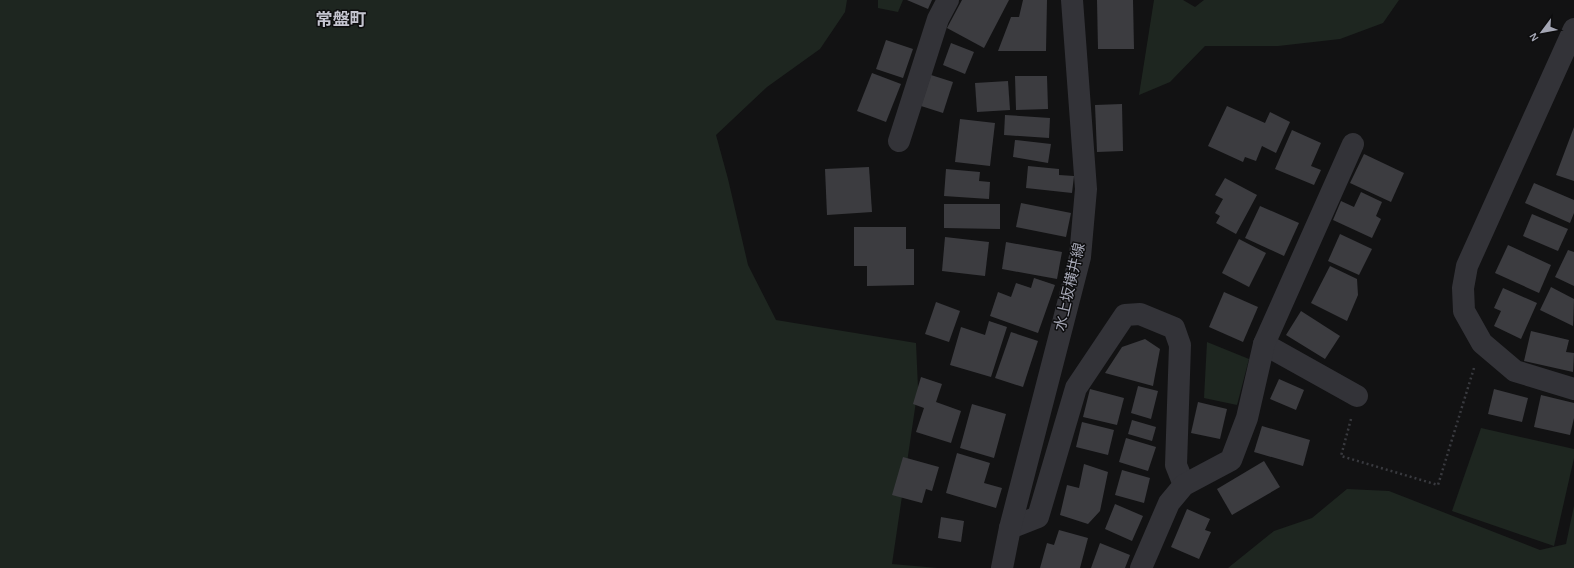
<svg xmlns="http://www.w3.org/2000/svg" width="1574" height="568" font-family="'Alegreya Sans','Noto Sans JP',sans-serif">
	<rect width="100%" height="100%" fill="#121213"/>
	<!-- green -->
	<g fill="#1e2620">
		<polygon points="0,0 847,0 845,12 820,49 767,87 716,135 728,179 748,265 776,320 916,343 918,388 892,564 938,568 0,568"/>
		<polygon points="878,0 903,0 898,12 878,8"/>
		<polygon points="1154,0 1183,0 1195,7 1204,0 1399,0 1383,23 1340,39 1278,46 1205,46 1170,82 1139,95"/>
		<polygon points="1207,342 1249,359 1237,405 1204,398"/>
		<polygon points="1481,428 1574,449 1574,458 1554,546 1452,511"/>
		<polygon points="1347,489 1389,491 1540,550 1566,544 1574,506 1574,568 1228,568 1274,531 1312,518"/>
	</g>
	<!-- building -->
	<g fill="#3c3c40">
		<polygon points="907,0 932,0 928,9"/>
		<polygon points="962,0 1009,0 984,48 947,28"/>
		<polygon points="1023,0 1047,0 1046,51 998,51 1011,17 1019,17"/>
		<polygon points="1097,0 1133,0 1134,49 1098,49"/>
		<polygon points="886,40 913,49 903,78 876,69"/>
		<polygon points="951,43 974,52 965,74 943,65"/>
		<polygon points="872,73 901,84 886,122 857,111"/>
		<polygon points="931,75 953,82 943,113 921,106"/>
		<polygon points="1015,76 1047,76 1048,109 1016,110"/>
		<polygon points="1008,81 1010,110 977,112 975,83"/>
		<polygon points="1122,104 1123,151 1097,152 1095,105"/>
		<polygon points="1227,106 1265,123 1270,112 1290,122 1276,153 1262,146 1256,161 1245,157 1243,162 1208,146"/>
		<polygon points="1005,115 1050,118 1049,138 1004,135"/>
		<polygon points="960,119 995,123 990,166 955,162"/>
		<polygon points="1574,127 1574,181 1556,175"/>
		<polygon points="1292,130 1321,143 1311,166 1321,170 1314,185 1275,169"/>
		<polygon points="1015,140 1051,144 1048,163 1013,157"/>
		<polygon points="1364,154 1404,173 1391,202 1350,183"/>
		<polygon points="1028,166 1059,169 1059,175 1074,176 1072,193 1026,188"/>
		<polygon points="869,167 872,212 827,215 825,169"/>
		<polygon points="946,169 980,172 979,181 990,182 989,199 944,196"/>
		<polygon points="1225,178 1257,195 1236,234 1216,223 1220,216 1215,213 1223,199 1215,195"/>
		<polygon points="1534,183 1574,200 1574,213 1570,223 1525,203"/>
		<polygon points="1361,192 1382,202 1376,216 1381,219 1372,238 1333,220 1341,201 1354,207"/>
		<polygon points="1021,203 1071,213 1066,237 1016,227"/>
		<polygon points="944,204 1000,204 1000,229 944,228"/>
		<polygon points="1260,206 1299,223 1284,256 1245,238"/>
		<polygon points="1532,214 1568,229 1558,251 1523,236"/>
		<polygon points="854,227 906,227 906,249 914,249 914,285 867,286 867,266 854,266"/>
		<polygon points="1340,234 1372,249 1359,275 1328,261"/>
		<polygon points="945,237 989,242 985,276 942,271"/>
		<polygon points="1239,239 1266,253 1249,287 1222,273"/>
		<polygon points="1006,242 1062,252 1057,279 1002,269"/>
		<polygon points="1508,245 1551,265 1539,293 1495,273"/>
		<polygon points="1568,250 1574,252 1574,286 1555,277"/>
		<polygon points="1330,266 1357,279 1358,295 1347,321 1311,303"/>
		<polygon points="1034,278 1055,285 1038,333 990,316 998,292 1011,297 1016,283 1031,288"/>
		<polygon points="1551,287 1574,299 1573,326 1540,310"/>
		<polygon points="1503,288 1537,303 1521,339 1494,326 1501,311 1494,308"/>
		<polygon points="1224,292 1258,307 1243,342 1209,327"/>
		<polygon points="936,302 960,311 949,342 925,334"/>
		<polygon points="1301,311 1340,336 1325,359 1286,335"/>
		<polygon points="989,321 1007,327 991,377 950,365 961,327 985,335"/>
		<polygon points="1531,331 1569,340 1566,352 1574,353 1573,372 1524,361"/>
		<polygon points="1011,332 1038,341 1023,387 995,378"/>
		<polygon points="1145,339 1160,349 1153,386 1105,373 1122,347"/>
		<polygon points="921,377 942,384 936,402 961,411 951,443 916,432 924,408 913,404"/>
		<polygon points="1279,379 1304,390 1296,410 1270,399"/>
		<polygon points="1138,386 1158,391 1151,419 1131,413"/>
		<polygon points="1090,389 1124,398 1117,425 1083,417"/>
		<polygon points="1494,389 1528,398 1522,422 1488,414"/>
		<polygon points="1541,395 1574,403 1574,418 1570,435 1534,427"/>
		<polygon points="1198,402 1227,409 1220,439 1191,433"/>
		<polygon points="972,404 1006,414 994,458 960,448"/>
		<polygon points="1132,420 1156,427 1152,441 1128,434"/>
		<polygon points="1082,422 1114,430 1108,455 1076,447"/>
		<polygon points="1262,426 1310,440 1303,466 1254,452"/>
		<polygon points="1126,438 1156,447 1148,471 1119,462"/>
		<polygon points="957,453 990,463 984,483 1002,488 996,508 946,493"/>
		<polygon points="903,457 939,467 932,491 926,489 922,503 892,495"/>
		<polygon points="1264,461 1280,487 1232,515 1217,489"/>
		<polygon points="1084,464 1108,472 1100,511 1088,524 1060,515 1067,485 1079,488"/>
		<polygon points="1122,470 1150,478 1144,503 1115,495"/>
		<polygon points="1115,504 1143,516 1132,541 1105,529"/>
		<polygon points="1187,509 1210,519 1205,530 1211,532 1199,559 1171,547"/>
		<polygon points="941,517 964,521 961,542 938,538"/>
		<polygon points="1059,530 1088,538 1080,568 1040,568 1047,543 1054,545"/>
		<polygon points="1100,543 1130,555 1125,568 1091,568"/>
	</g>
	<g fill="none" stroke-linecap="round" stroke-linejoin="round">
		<!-- path -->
		<polyline stroke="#393a3f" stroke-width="2.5" stroke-dasharray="2 3" stroke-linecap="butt" points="1351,419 1341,456 1438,485 1474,368"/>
		<!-- minor -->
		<g stroke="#333338" stroke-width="22">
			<polyline points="1574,29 1467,266 1463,288 1464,311 1482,343 1515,371 1574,389"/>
			<polyline points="899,141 938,19 948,0"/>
			<polyline points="1264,344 1357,396"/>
			<polyline points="1010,528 1038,517 1076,388 1125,315 1140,314 1174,328 1180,345 1176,465 1184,485"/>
			<polyline points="1002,568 1010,528 1080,257 1086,189 1072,0"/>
			<polyline points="1141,568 1169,503 1184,485 1231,460 1247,418 1264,344 1353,144"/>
		</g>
	</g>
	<g text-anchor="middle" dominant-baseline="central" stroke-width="3" stroke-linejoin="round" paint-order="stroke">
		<!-- street labels -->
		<g font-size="15" fill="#a4a6b4" stroke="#0d0d0e">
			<text transform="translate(1070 287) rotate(-77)">水上坂横井線</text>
		</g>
		<!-- quarter labels -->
		<g font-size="17" font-weight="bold" fill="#c5c5d0" stroke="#0d0d0e">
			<text x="341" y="19">常盤町</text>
		</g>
	</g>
	<!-- north arrow -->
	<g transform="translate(1542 32) rotate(238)" stroke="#0d0d0e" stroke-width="3" paint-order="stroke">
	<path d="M0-3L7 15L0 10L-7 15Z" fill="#a4a6b4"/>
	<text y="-6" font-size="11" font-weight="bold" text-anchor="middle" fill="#a4a6b4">N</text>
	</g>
</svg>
